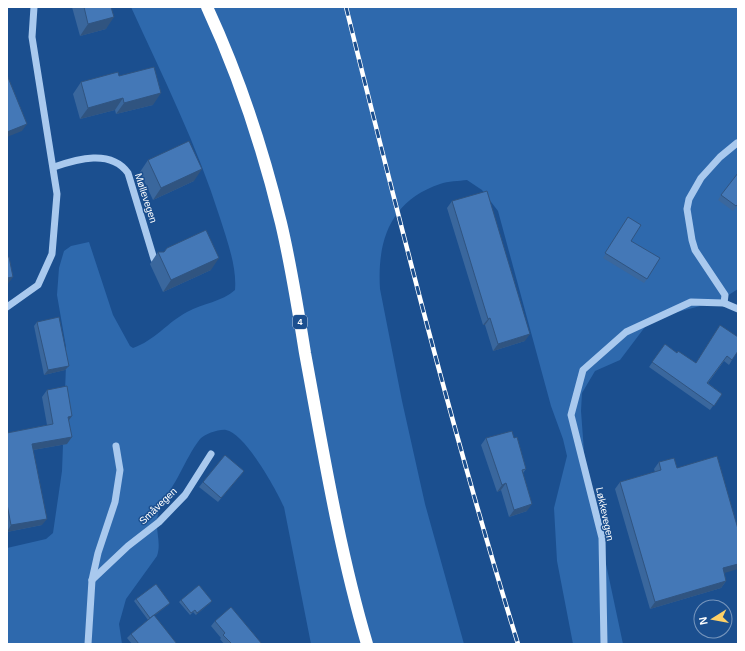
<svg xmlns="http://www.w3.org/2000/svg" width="745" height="651" font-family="Helvetica,sans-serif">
	<rect width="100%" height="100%" fill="#1b4f8f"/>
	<!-- green -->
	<path fill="#2e69ad" d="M 131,7 L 738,7 L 738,289 L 719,301 L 651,319 L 620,360 L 595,371 L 582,393 L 581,411 L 585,465 L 623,644 L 573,644 L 557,561 L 554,508 L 567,456 L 563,439 L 551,406 L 498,211 L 482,190 L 467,180 C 459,181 448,181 440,184 C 390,201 377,241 380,289 L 402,401 L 425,504 L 464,644 L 311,644 L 284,507 C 277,491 245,433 226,430 C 219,429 205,434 200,439 C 192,449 186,462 180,473 C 174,485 162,502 158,514 C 154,528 162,542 157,556 L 126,599 L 119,624 L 122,644 L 7,644 L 7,548 L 46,539 L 53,533 L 62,471 L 66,365 L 66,347 L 57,295 L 59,268 L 64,251 L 71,246 L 89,242 L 113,315 L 130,346 L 133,348 C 154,341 168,322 187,312 C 203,303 222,302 235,290 C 237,267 227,240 220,218 C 197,145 163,77 131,7 Z"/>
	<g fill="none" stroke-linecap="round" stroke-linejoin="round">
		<!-- minor -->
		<g stroke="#a9c9ee" stroke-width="7">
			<path d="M 54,167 C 77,159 111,149 128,173 L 154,259"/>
			<polyline points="724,303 725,295 695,250 692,240 687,209 689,199 701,178 720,157 737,143"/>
			<polyline points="7,307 38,285 52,254 57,194 32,37 34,7"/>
			<polyline points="92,580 128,546 159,522 185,495 211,454"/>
			<polyline points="88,644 92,580 98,553 115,502 120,470 116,446"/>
			<polyline points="604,644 602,538 571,415 583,370 626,332 691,302 724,303 738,309"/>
		</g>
		<!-- highway -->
		<path stroke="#fff" stroke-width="12" d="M 207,7 C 239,76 263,149 281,223 C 291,265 298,309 305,353 C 323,450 339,549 367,644"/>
		<defs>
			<path id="rail" d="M 346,7 C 399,220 453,434 518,644"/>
		</defs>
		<!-- rail casing -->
		<use href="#rail" stroke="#fff" stroke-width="4.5"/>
		<!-- rail -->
		<use href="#rail" stroke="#1b4f8f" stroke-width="3" stroke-dasharray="9" stroke-linecap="butt"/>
	</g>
	<!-- wall -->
	<g fill="#3a679d">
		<polygon points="72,7 111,7 106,29 80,36"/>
		<polygon points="119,76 153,105 116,114 115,110 80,119 73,94 81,82"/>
		<polygon points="148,160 194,181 153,200 140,172"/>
		<polygon points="721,195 738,205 733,211 718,200"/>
		<polygon points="452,201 525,341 493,351 485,325 483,325 447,208"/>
		<polygon points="628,217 631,241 647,279 644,283 603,258"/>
		<polygon points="158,252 211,270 163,292 150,264"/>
		<polygon points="37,322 69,366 65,370 44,375 34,326"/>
		<polygon points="720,325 732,360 729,365 724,361 708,383 722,394 710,410 649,367 665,344 677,353 696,363"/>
		<polygon points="47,390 69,420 67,444 33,450 42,525 7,532 7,433 47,425 42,397"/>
		<polygon points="486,438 514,438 526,469 523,473 527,511 509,517 501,490 497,492 481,445"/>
		<polygon points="659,462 677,468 724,573 726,581 721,588 650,609 615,489 620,482 655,472 654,469"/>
		<polygon points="244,471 218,502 199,487 203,482"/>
		<polygon points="136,599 170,603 168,605 154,616 177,644 132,644 127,638 131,634 148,620 134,601"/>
		<polygon points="181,600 210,603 196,615 193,612 190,615 179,602"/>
		<polygon points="215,621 262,644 224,644 220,639 221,638 211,626"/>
	</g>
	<!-- shaded-wall -->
	<g fill="#305480">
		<polygon points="114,17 106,29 80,36 88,24"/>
		<polygon points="161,93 153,105 116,114 124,103"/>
		<polygon points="123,98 115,110 80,119 88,108"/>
		<polygon points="27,124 22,131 7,137 7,132"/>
		<polygon points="202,169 194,181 153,200 161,188"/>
		<polygon points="219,258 211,270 163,292 171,280"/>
		<polygon points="13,277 8,284 7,284 7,278"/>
		<polygon points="490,318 485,325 483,325 488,319"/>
		<polygon points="530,334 525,341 493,351 498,344"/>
		<polygon points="69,366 65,370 44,375 48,370"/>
		<polygon points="72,416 67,423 68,417"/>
		<polygon points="72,437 67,444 27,451 32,444"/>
		<polygon points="506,483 501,490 497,492 502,485"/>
		<polygon points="532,504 527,511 509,517 514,510"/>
		<polygon points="47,519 42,525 7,532 11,525"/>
		<polygon points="738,564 738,569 718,575 723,568"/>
		<polygon points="726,581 721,588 650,609 655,602"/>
		<polygon points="212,601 210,603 196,615 197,613"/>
		<polygon points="170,603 168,605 149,620 150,618"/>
	</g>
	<!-- building -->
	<g fill="#4478b7" stroke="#305480">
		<polygon points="84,7 111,7 114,17 88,24"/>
		<polygon points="154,67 161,93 124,103 123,98 88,108 81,82 118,72 119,76"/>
		<polygon points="7,75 27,124 7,132"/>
		<polygon points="189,141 202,169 161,188 148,160"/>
		<polygon points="738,173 738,204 736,206 721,195"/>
		<polygon points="487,191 530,334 498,344 490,318 488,319 452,201"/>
		<polygon points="628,217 641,225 631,241 660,258 647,279 605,253"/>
		<polygon points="206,230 219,258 171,280 158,252 164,252 167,248"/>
		<polygon points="7,257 9,257 13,277 7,278"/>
		<polygon points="59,317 69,366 48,370 37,322"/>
		<polygon points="720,325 738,337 738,351 732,360 727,356 707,383 722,394 714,406 652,362 665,344 677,353 678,351 696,363"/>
		<polygon points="67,386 72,416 68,417 72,437 32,444 47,519 11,525 7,504 7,433 53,424 47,390"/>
		<polygon points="512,431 514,438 517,437 526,469 522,470 532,504 514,510 506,483 502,485 486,438"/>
		<polygon points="225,455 244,471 221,498 203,482"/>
		<polygon points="717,456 738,529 738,564 723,568 726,581 655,602 620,482 661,470 659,462 674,458 677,468"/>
		<polygon points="156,584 170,603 150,618 136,599"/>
		<polygon points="199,585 212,601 197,613 195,610 191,613 181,600"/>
		<polygon points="231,607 262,644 232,644 223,635 225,633 215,621"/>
		<polygon points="154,615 177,644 139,644 131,634"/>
	</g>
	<g text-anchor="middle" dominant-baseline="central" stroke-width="3" stroke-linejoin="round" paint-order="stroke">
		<!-- shield labels -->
		<rect fill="#1b4f8f" stroke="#bbcadd" stroke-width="1" x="293" y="315" width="14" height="14" rx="3"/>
		<g font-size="9" font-weight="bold" fill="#fff">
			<text x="300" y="322">4</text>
		</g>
		<!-- street labels -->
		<g font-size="10" fill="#fff" stroke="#1b4f8f">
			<text transform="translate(146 198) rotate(72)">Møllevegen</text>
			<text transform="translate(158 506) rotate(-44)">Småvegen</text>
			<text transform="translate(605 514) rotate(78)">Løkkevegen</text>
		</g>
	</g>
	<!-- border -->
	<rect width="745" height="651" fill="none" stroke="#ffffff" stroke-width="16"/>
	<!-- north arrow -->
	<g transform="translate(713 619) rotate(259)"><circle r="19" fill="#1b4f8f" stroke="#7695bc"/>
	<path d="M0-3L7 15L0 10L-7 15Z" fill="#ffd166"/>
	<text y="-6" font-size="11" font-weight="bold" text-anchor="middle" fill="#ffffff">N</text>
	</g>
</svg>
